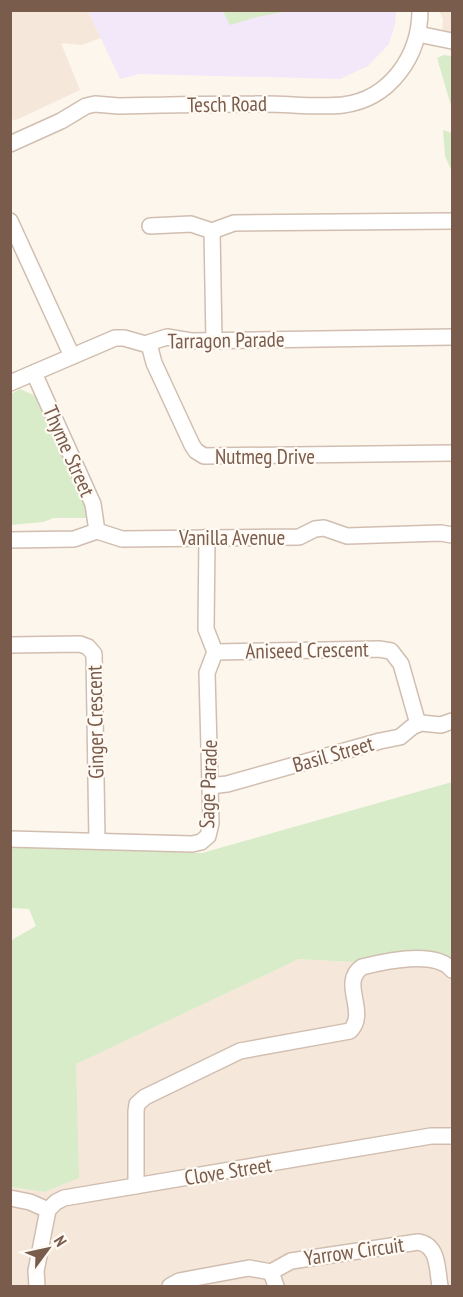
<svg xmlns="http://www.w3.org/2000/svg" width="463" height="1297" font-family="'PT Sans Narrow',sans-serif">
	<rect width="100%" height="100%" fill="#fdf6ec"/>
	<!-- residential -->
	<g fill="#f5e8da">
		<polygon points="10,11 88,11 101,38 82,45 61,43 80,90 16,120 10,119"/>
		<polygon points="439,11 452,11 452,34 442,32 443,19"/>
		<polygon points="439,956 452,965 452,1286 11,1286 10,1187 44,1192 78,1178 75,1064 299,959 350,962"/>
	</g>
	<!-- education -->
	<polygon fill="#f3e8fa" points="88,11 396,11 395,24 389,44 368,66 340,79 139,74 120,79"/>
	<!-- green -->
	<g fill="#d8ecc9">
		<polygon points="223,11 288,11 257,17 230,25"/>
		<polygon points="444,55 452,56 452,109 437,58"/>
		<polygon points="443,130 452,133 452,172 445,156"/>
		<polygon points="20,389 34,395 86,507 88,518 54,518 43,522 11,525 11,394"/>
		<polygon points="452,782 452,965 439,956 350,962 299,959 76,1064 79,1178 44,1192 11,1187 10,941 36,926 29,909 11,908 11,846 202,853"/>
	</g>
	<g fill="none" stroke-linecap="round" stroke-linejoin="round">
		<defs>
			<g id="minor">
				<polyline points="418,34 452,41"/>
				<path d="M 10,144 L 61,121 L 86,106 L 95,104 L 119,106 C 164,105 210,104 256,104 C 285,103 314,108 343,105 C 390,99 420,56 420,10"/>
				<polyline points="10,221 72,356"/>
				<polyline points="150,226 191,224 212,231 234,223 452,221"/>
				<polyline points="212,231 214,341"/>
				<polyline points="149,344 154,363 192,445 196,451 204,456 452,453"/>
				<polyline points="34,373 93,504 97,531"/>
				<polyline points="10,383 115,338 124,338 145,344 167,337 191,341 452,337"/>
				<polyline points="10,540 74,539 97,531 122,539 299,537 315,529 324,528 347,536 441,533 452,535"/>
				<polyline points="10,645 80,644 88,647 94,654 97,841"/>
				<polyline points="215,652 379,649 391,651 401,664 418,724"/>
				<polyline points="210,786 227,784 380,741 400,737 412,727 421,723 441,725 452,721"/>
				<polyline points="10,839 192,844 201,842 208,836 211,823 207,673 215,652 206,629 207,537"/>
				<path d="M 136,1186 L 136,1111 L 137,1104 L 145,1097 L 240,1051 L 350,1031 C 369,1012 339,983 362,967 C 385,961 436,950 452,970"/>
				<polyline points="10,1198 30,1202 48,1210 56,1202 64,1198 431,1136 452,1136"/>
				<polyline points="271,1272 276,1286"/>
				<polyline points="37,1286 36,1271 48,1210"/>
				<path d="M 170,1286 L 179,1281 L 249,1268 L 271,1272 L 291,1261 L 418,1242 C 439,1245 437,1270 440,1286"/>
			</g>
		</defs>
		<!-- minor casing -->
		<use href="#minor" stroke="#d1beb0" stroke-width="18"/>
		<!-- minor -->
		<use href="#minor" stroke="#fff" stroke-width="15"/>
	</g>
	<g text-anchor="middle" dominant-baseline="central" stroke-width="4.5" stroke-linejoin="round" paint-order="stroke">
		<!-- street labels -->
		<g font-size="21" fill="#7a5c4d" stroke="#fffaf3">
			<text transform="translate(227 104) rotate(-1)">Tesch Road</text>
			<text transform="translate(226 340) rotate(-1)">Tarragon Parade</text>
			<text transform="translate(69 451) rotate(66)">Thyme Street</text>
			<text x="265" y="456">Nutmeg Drive</text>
			<text x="232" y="537">Vanilla Avenue</text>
			<text transform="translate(307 650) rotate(-1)">Aniseed Crescent</text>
			<text transform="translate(95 722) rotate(-91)">Ginger Crescent</text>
			<text transform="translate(333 754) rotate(-16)">Basil Street</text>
			<text transform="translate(208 784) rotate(-88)">Sage Parade</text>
			<text transform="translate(228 1171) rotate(-9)">Clove Street</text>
			<text transform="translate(354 1251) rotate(-8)">Yarrow Circuit</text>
		</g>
	</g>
	<!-- border -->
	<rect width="463" height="1297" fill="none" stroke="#7a5c4d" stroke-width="24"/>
	<!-- north arrow -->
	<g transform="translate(48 1249) rotate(57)" stroke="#fffaf3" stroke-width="4.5" paint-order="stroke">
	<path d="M0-4.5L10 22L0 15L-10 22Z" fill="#7a5c4d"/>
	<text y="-9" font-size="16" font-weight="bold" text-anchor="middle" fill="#7a5c4d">N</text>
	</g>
</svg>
